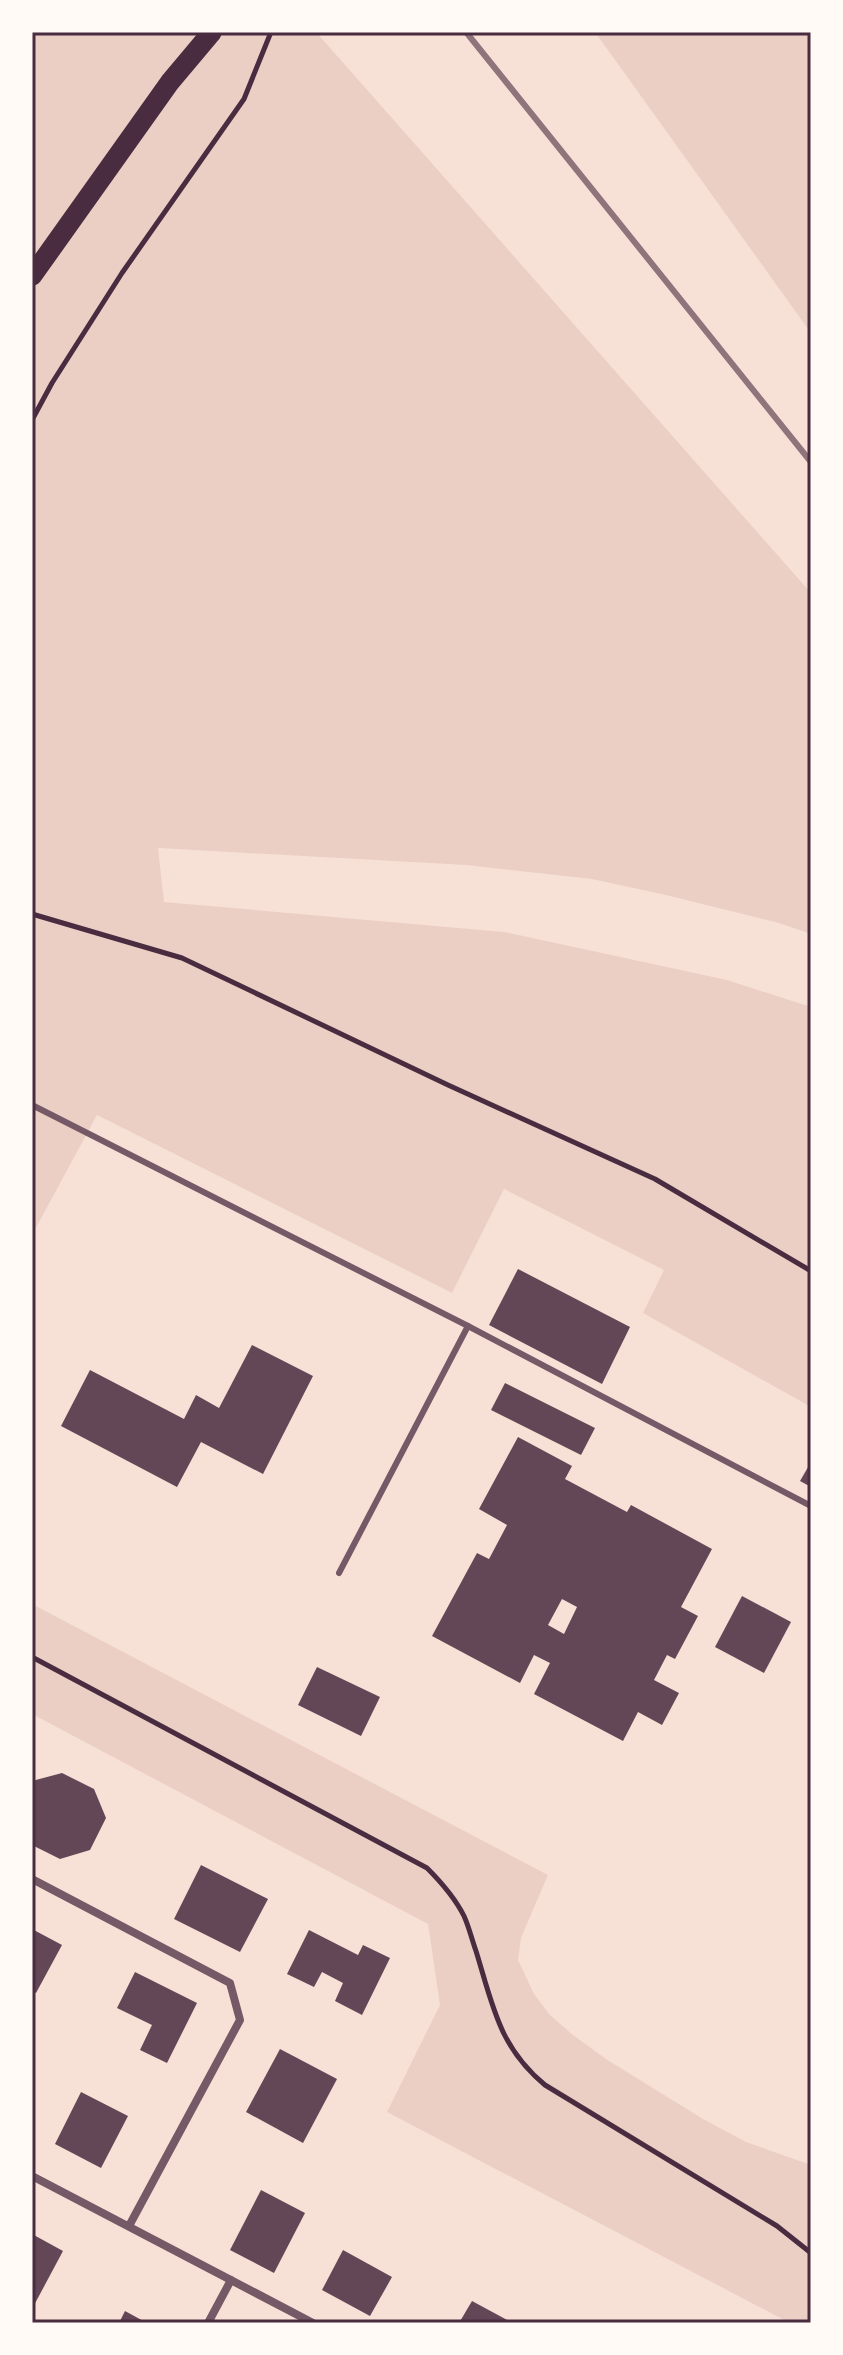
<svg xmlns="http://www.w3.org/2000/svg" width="843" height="2355" font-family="Lato,sans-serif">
	<rect width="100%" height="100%" fill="#f7e1d7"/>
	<!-- green -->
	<g fill="#ebcfc5">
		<polygon points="32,32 316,32 811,593 811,934 779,923 666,895 592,879 466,865 158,848 164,902 504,932 727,980 811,1007 811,1407 643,1313 664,1270 504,1189 452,1293 97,1115 32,1235"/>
		<polygon points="595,32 811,32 811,333"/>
		<polygon points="32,1604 548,1875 521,1938 518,1960 534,1994 550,2015 573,2035 606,2059 703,2119 746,2142 811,2165 811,2323 790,2323 387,2112 440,2005 428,1924 32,1714"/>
	</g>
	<!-- building -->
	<g fill="#644757" fill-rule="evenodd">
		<polygon points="518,1269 630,1327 602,1384 489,1325"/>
		<polygon points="252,1345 313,1376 263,1474 201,1442 177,1487 61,1426 90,1370 184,1419 196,1395 219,1408"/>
		<polygon points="505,1383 595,1428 581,1455 491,1410"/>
		<path d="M 518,1437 L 572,1466 L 565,1479 L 627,1512 L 631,1505 L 712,1549 L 681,1607 L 698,1616 L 675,1659 L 667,1655 L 654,1680 L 679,1693 L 662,1725 L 638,1712 L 623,1741 L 534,1694 L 550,1663 L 534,1655 L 520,1683 L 432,1636 L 477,1553 L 489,1559 L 507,1525 L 479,1509 ZM 562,1599 L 577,1607 L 564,1634 L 548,1625 Z"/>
		<polygon points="811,1462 811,1487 800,1481"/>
		<polygon points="742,1596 791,1622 764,1673 715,1647"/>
		<polygon points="317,1667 380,1697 361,1736 298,1705"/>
		<polygon points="62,1773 94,1789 106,1818 90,1850 60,1859 32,1845 32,1781"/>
		<polygon points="201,1865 268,1899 240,1952 174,1919"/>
		<polygon points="32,1929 62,1945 36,1993 32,1991"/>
		<polygon points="309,1930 358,1955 363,1945 390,1958 362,2015 335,2001 343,1983 322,1972 314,1987 287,1974"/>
		<polygon points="135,1972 197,2003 167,2063 140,2050 152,2025 117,2008"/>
		<polygon points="280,2049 337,2079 303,2143 246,2112"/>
		<polygon points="81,2092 128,2116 101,2168 55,2144"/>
		<polygon points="261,2190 305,2213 274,2273 230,2250"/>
		<polygon points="32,2234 63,2251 32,2309"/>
		<polygon points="343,2250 392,2277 370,2316 322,2290"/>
		<polygon points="472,2301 513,2323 459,2323"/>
		<polygon points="125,2311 147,2323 119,2323"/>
	</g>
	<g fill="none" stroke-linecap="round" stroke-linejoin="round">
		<!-- path -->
		<g stroke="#4a2c40" stroke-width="5">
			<polyline points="32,420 52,383 122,273 244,99 271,32"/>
			<polyline points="32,914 182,958 448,1085 655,1179 811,1271"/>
			<path d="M 32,1657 L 427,1868 C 441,1882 455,1898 464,1916 C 469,1927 472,1940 476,1951 C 493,2006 499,2047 545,2085 L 777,2226 L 811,2253"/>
		</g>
		<!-- service -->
		<g stroke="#755966" stroke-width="6">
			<polyline points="32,1105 468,1326 811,1506"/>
			<polyline points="339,1573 468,1326"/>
		</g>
		<!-- minor -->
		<g stroke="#755966" stroke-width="8">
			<polyline points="32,1879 230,1983 240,2020 129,2226"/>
			<polyline points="32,2176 313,2323"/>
			<polyline points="208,2323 231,2280"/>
		</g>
		<!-- primary -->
		<polyline stroke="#4a2c40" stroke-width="20" points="32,276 170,82 212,32"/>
		<!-- rail -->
		<polyline stroke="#8f747c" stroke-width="6" points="466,32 811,462"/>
	</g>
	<!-- border -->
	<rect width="843" height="2355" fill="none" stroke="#fffaf5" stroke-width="68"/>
	<rect x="34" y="34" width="775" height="2287" fill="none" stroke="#4a2c40" stroke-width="3"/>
</svg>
